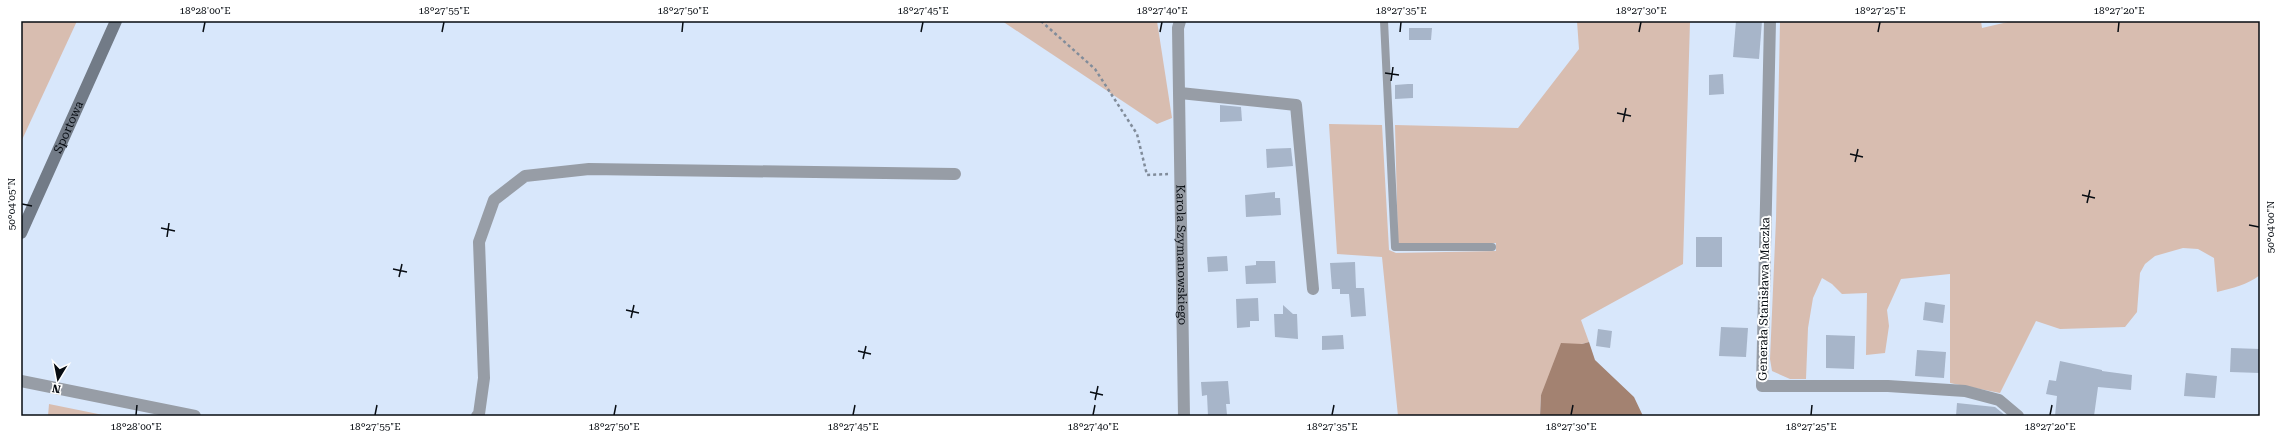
<svg xmlns="http://www.w3.org/2000/svg" width="2281" height="437" font-family="'Roboto Serif',serif">
	<rect width="100%" height="100%" fill="#d8e7fb"/>
	<!-- green -->
	<g fill="#d8bdb0">
		<polygon points="21,21 77,21 21,142"/>
		<polygon points="1002,21 1157,21 1172,118 1157,124"/>
		<polygon points="1577,21 1690,21 1683,264 1581,320 1589,342 1582,344 1541,395 1540,416 1398,416 1382,257 1337,254 1329,124 1382,125 1389,250 1396,253 1496,251 1496,243 1398,244 1395,125 1518,128 1579,49"/>
		<path d="M 1780,21 L 1981,21 L 1982,28 L 2012,21 L 2260,21 L 2260,275 C 2247,285 2233,288 2217,292 L 2214,258 L 2198,249 L 2183,248 L 2155,256 L 2145,264 L 2140,273 L 2137,312 L 2125,327 L 2060,329 L 2036,321 L 2000,393 L 1950,383 L 1950,274 L 1901,279 L 1887,310 L 1889,326 L 1885,353 L 1866,355 L 1867,293 L 1842,294 L 1832,284 L 1822,278 L 1813,298 L 1808,328 L 1806,379 L 1790,379 L 1772,371 L 1770,359 L 1776,219 Z"/>
		<polygon points="49,404 108,416 48,416"/>
	</g>
	<!-- water -->
	<polygon fill="#a38271" points="1589,342 1595,360 1634,397 1643,416 1540,416 1541,395 1561,343 1582,344"/>
	<!-- building -->
	<g fill="#a7b5c9">
		<polygon points="1736,21 1762,21 1759,59 1733,57"/>
		<polygon points="1409,28 1432,28 1431,40 1409,40"/>
		<polygon points="1723,74 1724,94 1709,95 1709,75"/>
		<polygon points="1408,84 1413,84 1413,98 1395,99 1395,85"/>
		<polygon points="1220,105 1241,107 1242,121 1220,122"/>
		<polygon points="1291,148 1293,166 1267,168 1266,149"/>
		<polygon points="1275,192 1275,198 1280,198 1281,215 1246,217 1245,195"/>
		<rect x="1696" y="237" width="26" height="30"/>
		<polygon points="1227,256 1228,271 1208,272 1207,257"/>
		<polygon points="1256,261 1275,261 1276,283 1246,284 1245,266 1256,265"/>
		<polygon points="1355,262 1356,288 1364,288 1366,316 1351,317 1349,294 1340,294 1340,289 1332,289 1330,263"/>
		<polygon points="1258,298 1259,321 1250,321 1250,327 1237,328 1236,299"/>
		<polygon points="1925,302 1945,305 1943,323 1923,320"/>
		<polygon points="1283,305 1293,314 1297,314 1298,339 1275,337 1274,314 1283,314"/>
		<polygon points="1721,327 1748,328 1746,357 1719,356"/>
		<polygon points="1598,329 1612,331 1610,348 1596,346"/>
		<polygon points="1343,335 1344,349 1322,350 1322,336"/>
		<polygon points="1826,335 1855,336 1854,369 1826,368"/>
		<polygon points="2231,348 2260,349 2260,373 2230,372"/>
		<polygon points="1917,350 1946,352 1944,378 1915,376"/>
		<polygon points="2060,361 2102,370 2102,371 2132,375 2131,390 2098,387 2094,416 2055,416 2057,396 2046,394 2049,380 2056,381"/>
		<polygon points="2186,373 2217,376 2215,398 2184,396"/>
		<polygon points="1228,381 1230,404 1226,404 1227,415 1208,416 1207,395 1202,396 1201,382"/>
		<polygon points="1957,403 1995,407 2006,416 1956,416"/>
	</g>
	<g fill="none" stroke-linecap="round" stroke-linejoin="round">
		<!-- path -->
		<polyline stroke="#818c9a" stroke-width="2.5" stroke-dasharray="3 3" stroke-linecap="butt" points="1041,21 1095,69 1137,134 1147,175 1168,174"/>
		<!-- lane -->
		<polyline stroke="#979da6" stroke-width="8" points="1384,21 1395,247 1492,247"/>
		<!-- street -->
		<g stroke="#979da6" stroke-width="12">
			<path id="s1" d="M 1180,21 L 1178,28 L 1184,416"/>
			<polyline points="1770,21 1762,386 1888,386 1965,391 1999,400 2018,416"/>
			<polyline points="1180,93 1296,105 1313,289"/>
			<polyline points="21,381 195,416"/>
			<polyline points="477,416 479,414 484,378 479,242 494,200 525,176 589,169 955,174"/>
		</g>
		<!-- secondary -->
		<path stroke="#727b87" stroke-width="12" id="s2" d="M 21,233 L 116,21"/>
	</g>
	<!-- ticks -->
	<path fill="none" stroke="#070c12" stroke-width="1.5" d="M 203,32 L 205,22M 442,32 L 444,22M 682,32 L 683,22M 921,32 L 923,22M 1160,32 L 1162,22M 1400,32 L 1401,22M 1639,32 L 1641,22M 1878,32 L 1880,22M 2118,32 L 2119,22M 1385,73 L 1399,75M 1391,81 L 1393,67M 1617,113 L 1631,116M 1623,122 L 1626,108M 1850,154 L 1863,157M 1855,162 L 1858,149M 2082,195 L 2095,198M 2087,203 L 2090,190M 22,204 L 32,206M 2249,225 L 2259,227M 161,228 L 175,231M 167,237 L 169,223M 393,269 L 407,272M 399,277 L 402,264M 626,310 L 639,313M 631,318 L 634,305M 858,351 L 871,354M 863,359 L 866,346M 1090,392 L 1103,395M 1095,400 L 1098,386M 136,415 L 137,405M 375,415 L 377,405M 614,415 L 616,405M 853,415 L 855,405M 1093,415 L 1095,405M 1332,415 L 1334,405M 1571,415 L 1573,405M 1811,415 L 1812,405M 2050,415 L 2052,405"/>
	<g text-anchor="middle" dominant-baseline="central" stroke-width="4" stroke-linejoin="round" paint-order="stroke">
		<!-- street labels -->
		<g font-size="12" fill="#070c12" stroke="#fff">
			<text stroke="none"><textPath href="#s2" startOffset="116">Sportowa</textPath></text>
			<text stroke="none"><textPath href="#s1" startOffset="234">Karola Szymanowskiego</textPath></text>
			<text transform="translate(1764 299) rotate(-89)">Generała Stanisława Maczka</text>
		</g>
	</g>
	<!-- border -->
	<rect width="2281" height="437" fill="none" stroke="#ffffff" stroke-width="44"/>
	<!-- north arrow -->
	<g transform="translate(58 379) rotate(190)" stroke="#ffffff" stroke-width="3" paint-order="stroke">
	<path d="M0-3L7 15L0 10L-7 15Z" fill="#070c12"/>
	<text y="-6" font-size="11" font-weight="bold" text-anchor="middle" fill="#070c12">N</text>
	</g>
	<rect x="22" y="22" width="2237" height="393" fill="none" stroke="#070c12" stroke-width="1.5"/>
	<g font-size="10" text-anchor="middle" fill="#070c12">
		<text x="205" y="14">18°28'00"E</text>
		<text x="444" y="14">18°27'55"E</text>
		<text x="683" y="14">18°27'50"E</text>
		<text x="923" y="14">18°27'45"E</text>
		<text x="1162" y="14">18°27'40"E</text>
		<text x="1401" y="14">18°27'35"E</text>
		<text x="1641" y="14">18°27'30"E</text>
		<text x="1880" y="14">18°27'25"E</text>
		<text x="2119" y="14">18°27'20"E</text>
		<text transform="translate(11 204) rotate(-90)" y="4">50°04'05"N</text>
		<text transform="translate(2270 227) rotate(-90)" y="4">50°04'00"N</text>
		<text x="136" y="430">18°28'00"E</text>
		<text x="375" y="430">18°27'55"E</text>
		<text x="614" y="430">18°27'50"E</text>
		<text x="853" y="430">18°27'45"E</text>
		<text x="1093" y="430">18°27'40"E</text>
		<text x="1332" y="430">18°27'35"E</text>
		<text x="1571" y="430">18°27'30"E</text>
		<text x="1811" y="430">18°27'25"E</text>
		<text x="2050" y="430">18°27'20"E</text>
	</g>
</svg>
